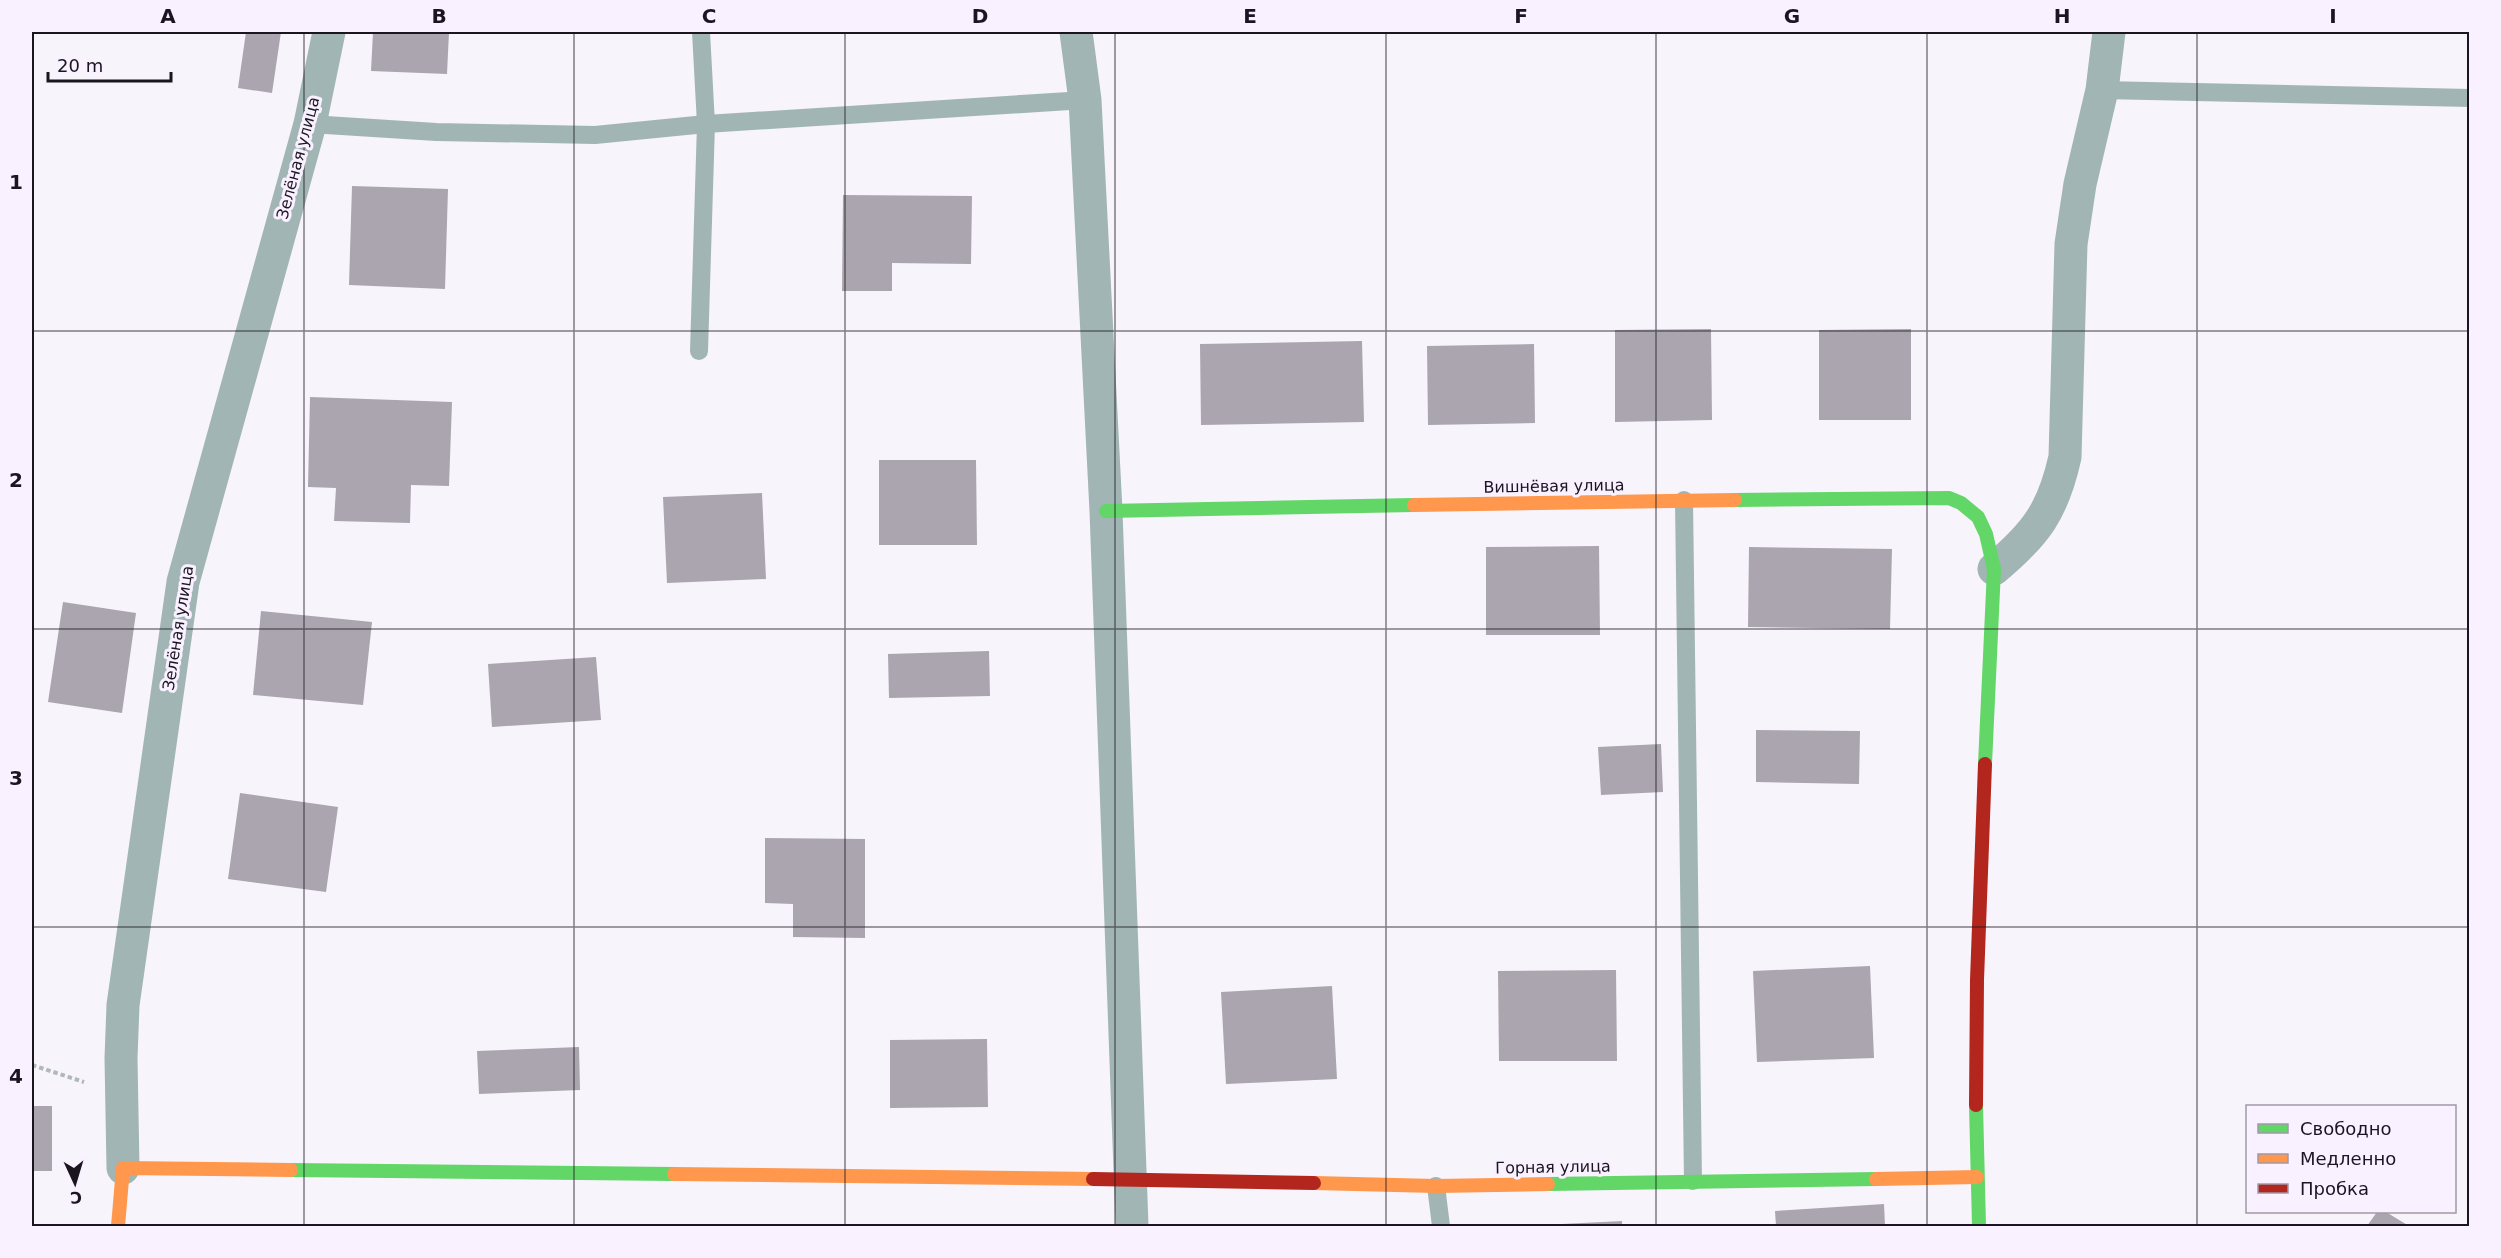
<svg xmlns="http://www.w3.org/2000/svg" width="2501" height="1258" font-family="'DejaVu Sans',sans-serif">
	<rect width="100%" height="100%" fill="#f8f4fc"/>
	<!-- building -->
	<g fill="#aaa5ae">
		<polygon points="246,32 281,32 272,93 238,88"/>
		<polygon points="373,32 449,32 447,74 371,71"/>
		<polygon points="352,186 448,189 445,289 349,285"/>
		<polygon points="843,195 972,196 971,264 892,263 892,291 842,291"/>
		<polygon points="1711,329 1712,420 1615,422 1615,330"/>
		<polygon points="1911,329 1911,420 1819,420 1819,330"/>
		<polygon points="1362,341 1364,422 1201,425 1200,344"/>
		<polygon points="1534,344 1535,423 1428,425 1427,346"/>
		<polygon points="310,397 452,402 449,486 411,485 410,523 334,521 336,488 308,487"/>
		<polygon points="879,460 976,460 977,545 879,545"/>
		<polygon points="762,493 766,579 667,583 663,497"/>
		<polygon points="1599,546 1600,635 1486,635 1486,547"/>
		<polygon points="1749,547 1892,549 1890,629 1748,627"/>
		<polygon points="63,602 136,613 122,713 48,702"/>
		<polygon points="261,611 372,622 363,705 253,695"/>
		<polygon points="989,651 990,696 889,698 888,654"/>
		<polygon points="596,657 601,720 492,727 488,664"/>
		<polygon points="1756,730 1860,731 1859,784 1756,782"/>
		<polygon points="1661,744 1663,792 1601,795 1598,747"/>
		<polygon points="240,793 338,807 326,892 228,879"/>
		<polygon points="765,838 865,839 865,938 793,937 793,904 765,903"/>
		<polygon points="1870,966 1874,1058 1757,1062 1753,971"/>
		<polygon points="1616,970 1617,1061 1499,1061 1498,971"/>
		<polygon points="1332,986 1337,1079 1226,1084 1221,992"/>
		<polygon points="987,1039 988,1107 890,1108 890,1040"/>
		<polygon points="579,1047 580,1090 479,1094 477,1051"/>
		<rect x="32" y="1106" width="20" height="65"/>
		<polygon points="1884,1204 1885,1226 1776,1226 1775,1211"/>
		<polygon points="2377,1212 2386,1212 2409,1226 2367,1226"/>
		<polygon points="1622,1221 1622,1226 1542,1226 1542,1225"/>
		<rect x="2186" y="1224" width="89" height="2"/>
	</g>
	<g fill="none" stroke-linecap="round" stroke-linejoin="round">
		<!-- path -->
		<polyline stroke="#afb8bb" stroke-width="4" stroke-dasharray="4.5 3" stroke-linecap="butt" points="32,1065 84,1082"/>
		<!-- lane -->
		<g stroke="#a2b5b5" stroke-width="18">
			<polyline points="2102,90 2470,98"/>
			<polyline points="310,124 436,132 595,135 706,124 1085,100"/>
			<polyline points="699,351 706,124 701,32"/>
			<polyline points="1684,500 1693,1181"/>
			<polyline points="1436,1186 1441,1226"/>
		</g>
		<!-- street -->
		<g stroke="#a2b5b5" stroke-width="33">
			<polyline points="1076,32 1085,100 1106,511 1132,1226"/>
			<path d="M 1994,569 C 2036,534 2053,511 2065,457 L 2071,244 L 2080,184 L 2102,90 L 2109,32"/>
			<polyline points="123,1168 121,1058 123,1005 183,582 310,124 329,32"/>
		</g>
		<!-- fast -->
		<g stroke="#63d668" stroke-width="14">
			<polyline points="1735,500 1949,498 1961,503 1978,517 1986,534 1994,569 1985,764"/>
			<polyline points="1106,511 1414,505"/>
			<polyline points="1976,1105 1979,1226"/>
			<polyline points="291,1170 674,1174"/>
			<polyline points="1548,1184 1876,1179"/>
		</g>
		<!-- slow -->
		<g stroke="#ff974d" stroke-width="14">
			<polyline points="1414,505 1735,500"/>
			<polyline points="674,1174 1093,1179"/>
			<polyline points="1876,1179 1977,1177"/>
			<polyline points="1314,1183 1436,1186 1548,1184"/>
			<polyline points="118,1226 123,1168 291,1170"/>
		</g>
		<!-- jam -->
		<g stroke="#b3261e" stroke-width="14">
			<polyline points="1976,1105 1977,980 1985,764"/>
			<polyline points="1093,1179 1314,1183"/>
		</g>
	</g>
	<!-- grid -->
	<path fill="none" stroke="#1b1520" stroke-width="1.5" stroke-opacity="0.55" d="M 304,32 L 304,1226M 574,32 L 574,1226M 845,32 L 845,1226M 1115,32 L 1115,1226M 1386,32 L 1386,1226M 1656,32 L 1656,1226M 1927,32 L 1927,1226M 2197,32 L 2197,1226M 32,331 L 2470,331M 32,629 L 2470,629M 32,927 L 2470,927"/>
	<g text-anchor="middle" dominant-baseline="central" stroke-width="6" stroke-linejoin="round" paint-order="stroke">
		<!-- street labels -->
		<g font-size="16" fill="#1b1520" stroke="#f9f1ff">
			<text transform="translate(298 158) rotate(-75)">Зелёная улица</text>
			<text transform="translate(1554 486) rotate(-1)">Вишнёвая улица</text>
			<text transform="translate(178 628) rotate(-81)">Зелёная улица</text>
			<text transform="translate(1553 1167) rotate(-1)">Горная улица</text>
		</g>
	</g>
	<!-- border -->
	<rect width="2501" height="1258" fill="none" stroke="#f9f1ff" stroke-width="66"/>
	<!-- legend -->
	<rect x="2246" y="1105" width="210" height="108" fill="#f9f1ff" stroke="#a099a6" stroke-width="1.5"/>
	<rect x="2258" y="1124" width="30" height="9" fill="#63d668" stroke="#a099a6" stroke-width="1.5"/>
	<text x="2300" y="1135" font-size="18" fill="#1b1520">Свободно</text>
	<rect x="2258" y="1154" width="30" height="9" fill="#ff974d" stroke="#a099a6" stroke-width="1.5"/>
	<text x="2300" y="1165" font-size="18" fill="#1b1520">Медленно</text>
	<rect x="2258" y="1184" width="30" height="9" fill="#b3261e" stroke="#a099a6" stroke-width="1.5"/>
	<text x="2300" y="1195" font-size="18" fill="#1b1520">Пробка</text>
	<!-- north arrow -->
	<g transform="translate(75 1183) rotate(176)" stroke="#f9f1ff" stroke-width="4.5" paint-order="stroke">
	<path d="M0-4.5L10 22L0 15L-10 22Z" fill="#1b1520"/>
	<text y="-9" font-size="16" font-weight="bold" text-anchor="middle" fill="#1b1520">С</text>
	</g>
	<!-- scale -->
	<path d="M48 72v9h123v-9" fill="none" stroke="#1b1520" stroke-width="3"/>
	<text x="57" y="72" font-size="18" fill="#1b1520" stroke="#f9f1ff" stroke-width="4.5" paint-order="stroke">20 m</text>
	<rect x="33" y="33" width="2435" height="1192" fill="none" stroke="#1b1520" stroke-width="2"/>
	<g font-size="20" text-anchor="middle" font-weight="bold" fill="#1b1520">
		<text x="168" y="23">A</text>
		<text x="439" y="23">B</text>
		<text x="709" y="23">C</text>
		<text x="980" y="23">D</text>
		<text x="1250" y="23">E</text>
		<text x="1521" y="23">F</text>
		<text x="1792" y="23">G</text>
		<text x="2062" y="23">H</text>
		<text x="2333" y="23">I</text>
		<text x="16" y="189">1</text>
		<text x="16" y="487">2</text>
		<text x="16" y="785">3</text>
		<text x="16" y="1083">4</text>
	</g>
</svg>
